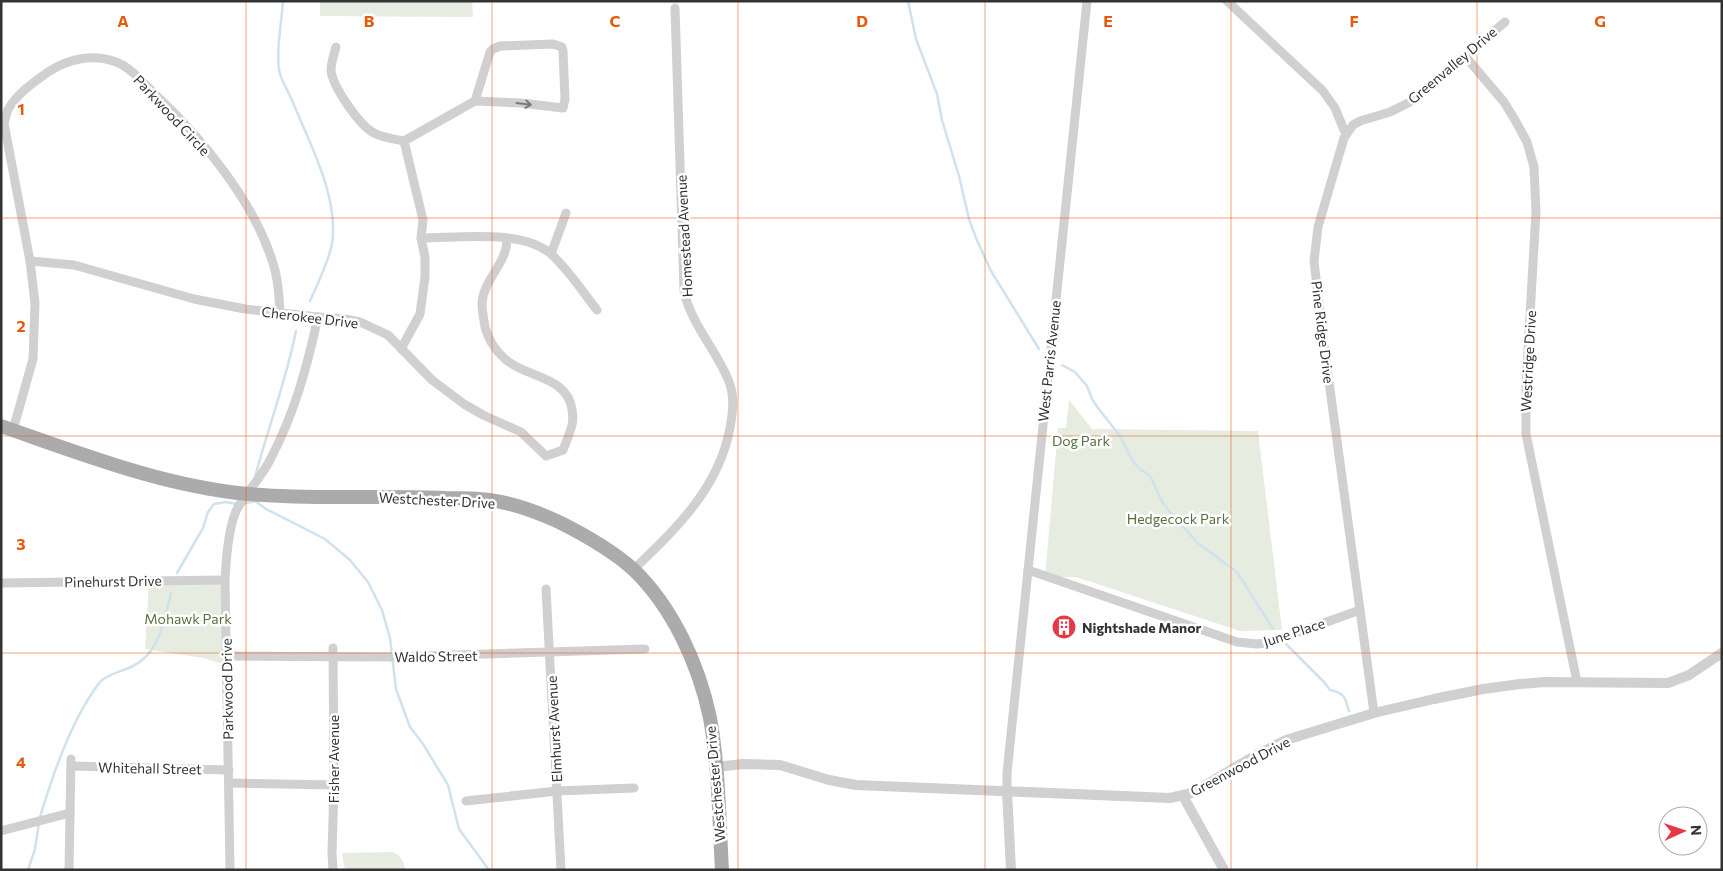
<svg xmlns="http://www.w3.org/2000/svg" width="1723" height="871" font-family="Commissioner,sans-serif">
	<rect width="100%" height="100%" fill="#fff"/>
	<!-- green -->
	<g fill="#e6ecdf">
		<polygon points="320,1 472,1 473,17 320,16"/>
		<polygon points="1069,400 1092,429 1258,431 1282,630 1240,631 1076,577 1045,578 1058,428 1066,428"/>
		<polygon points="225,580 227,665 203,658 145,649 149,581"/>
		<path d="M 392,852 C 401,855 403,861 406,870 L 345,870 L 342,853 Z"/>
	</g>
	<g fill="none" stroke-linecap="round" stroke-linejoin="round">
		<!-- stream -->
		<g stroke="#cfe2ee" stroke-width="2.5">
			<path d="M 283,1 C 282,20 275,56 280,74 C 283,84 290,94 294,105 C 311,146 339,198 332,244 C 328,263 318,283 310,301"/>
			<polyline points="908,1 916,39 937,94 942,120 959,176 969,219 976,238 991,271 1039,349"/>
			<polyline points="1062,365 1075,372 1087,386 1092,399 1098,408 1120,436 1132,460 1140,469 1150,476 1164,505 1183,527 1199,544 1237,572 1273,629"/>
			<path d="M 255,477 C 268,428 286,381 296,331"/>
			<polyline points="255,501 266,509 325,539 350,560 368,582 382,610 390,638 396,689 410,727 423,744 448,785 459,829 489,870"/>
			<polyline points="242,504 255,501"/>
			<polyline points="177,573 203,528 208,512 214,504 226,502 236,504"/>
			<path d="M 1286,644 L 1324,682 L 1330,690 C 1344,693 1345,696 1349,711"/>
			<path d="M 40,817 C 53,774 72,718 100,682 C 106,675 122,671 131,667 C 159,655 164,621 171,593"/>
			<polyline points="28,870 35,849 39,823"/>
		</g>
		<!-- minor -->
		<g stroke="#d0d0d0" stroke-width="9">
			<polyline points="1227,1 1323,91 1335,108 1344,130 1347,133"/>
			<path d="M 336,47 C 334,54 331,63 331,70 C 332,86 360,126 374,133 C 383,138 395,139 404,141 L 475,101 L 521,103 L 563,108 L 565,99 L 563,51 L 562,47 L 553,44 L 500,46 L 493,49 L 490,52 L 475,101"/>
			<polyline points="1465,56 1504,102 1515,120 1527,142 1534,167 1536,212 1526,384 1526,434 1577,682"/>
			<path d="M 421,238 C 458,238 520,229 550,253 C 568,269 582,291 597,310"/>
			<polyline points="551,254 566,213"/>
			<path d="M 30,261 L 74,265 L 194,299 L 245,309 L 318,317 L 345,319 L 360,322 L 388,335 L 432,380 L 464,404 L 483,415 L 521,432 L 546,456 L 563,450 C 566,442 570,433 572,425 C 573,420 573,415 572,410 C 568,376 526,378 505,359 C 496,351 488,339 485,327 C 484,320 482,311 482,304 C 483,279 508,263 507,238"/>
			<polyline points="401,349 420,314 425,277 425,257 421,238 423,220 404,141"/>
			<path d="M 13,430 L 33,359 L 35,303 L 30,261 L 4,123 C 6,118 6,112 9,108 C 18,93 34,82 48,72 C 68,59 93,53 116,62 C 132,68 145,85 157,96 C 202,138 253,201 272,260 C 278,277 279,295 280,313"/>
			<path d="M 633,570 C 676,529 719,488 730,428 C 733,411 735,395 728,379 C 715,348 691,324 684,291 L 675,8"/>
			<polyline points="1028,570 1237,642 1257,644 1271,642 1360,610"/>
			<polyline points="1,583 225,580"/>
			<polyline points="546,589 561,870"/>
			<polyline points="333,648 334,785 332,853 333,870"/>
			<polyline points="227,656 392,657 645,649"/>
			<polyline points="1374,713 1324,345 1314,261 1318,227 1344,138 1353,125 1360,121 1390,112 1412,101 1505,22"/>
			<polyline points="71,766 229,770"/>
			<polyline points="229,783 334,785"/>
			<polyline points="1007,791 1007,773 1087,1"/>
			<polyline points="466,801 557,791 634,788"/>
			<polyline points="1,831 70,813"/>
			<polyline points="69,870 71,759"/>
			<path d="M 230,870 L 225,580 C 226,560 228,527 237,509 C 247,491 262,477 271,458 C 295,412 307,367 318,317"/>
		</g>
		<!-- tertiary -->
		<g stroke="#d0d0d0" stroke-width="10">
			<polyline points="716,767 743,764 780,765 829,780 856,785 1170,798 1192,793 1256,755 1286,740 1374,713 1434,699 1483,689 1520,684 1545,682 1668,683 1689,675 1722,653"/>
			<polyline points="1007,791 1011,870"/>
			<polyline points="1183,796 1224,870"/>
		</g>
		<!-- primary -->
		<path stroke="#ababab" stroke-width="14" d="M 1,426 C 82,454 163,486 248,494 C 313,500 380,495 445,498 C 460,498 475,498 489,500 C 514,503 537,512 559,522 C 585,535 613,551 634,570 C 673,608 699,665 710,718 C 719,767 719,820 722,870"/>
	</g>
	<!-- one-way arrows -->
	<defs><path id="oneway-shaft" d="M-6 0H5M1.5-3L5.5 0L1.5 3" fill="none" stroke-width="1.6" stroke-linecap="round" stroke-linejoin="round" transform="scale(1.25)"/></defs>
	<use stroke="#7a7a7a" href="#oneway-shaft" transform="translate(524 104) rotate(7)"/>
	<!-- grid -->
	<path fill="none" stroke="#e8590c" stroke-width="1" stroke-opacity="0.55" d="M 246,1 L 246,870M 492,1 L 492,870M 738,1 L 738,870M 985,1 L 985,870M 1231,1 L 1231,870M 1477,1 L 1477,870M 1,218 L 1722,218M 1,436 L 1722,436M 1,653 L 1722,653"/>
	<!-- icons -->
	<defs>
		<symbol id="building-disc" viewBox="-11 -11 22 22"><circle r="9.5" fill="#e63946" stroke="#fff"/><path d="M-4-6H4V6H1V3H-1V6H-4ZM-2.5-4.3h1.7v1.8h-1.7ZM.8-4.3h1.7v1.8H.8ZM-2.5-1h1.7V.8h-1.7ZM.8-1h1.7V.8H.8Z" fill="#fff"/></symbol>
	</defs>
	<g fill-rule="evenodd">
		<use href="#building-disc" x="1050" y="613" width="28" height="28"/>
	</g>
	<g text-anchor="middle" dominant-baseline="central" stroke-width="5" stroke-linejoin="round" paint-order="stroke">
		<!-- street labels -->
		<g font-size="14" fill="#333" stroke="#fff">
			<text transform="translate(1452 65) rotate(-40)">Greenvalley Drive</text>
			<text transform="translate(172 115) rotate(47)">Parkwood Circle</text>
			<text transform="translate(684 236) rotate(-93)">Homestead Avenue</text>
			<text transform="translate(310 317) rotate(7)">Cherokee Drive</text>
			<text transform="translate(1323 332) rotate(83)">Pine Ridge Drive</text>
			<text transform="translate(1049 361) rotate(-84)">West Parris Avenue</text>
			<text transform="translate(1528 361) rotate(-87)">Westridge Drive</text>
			<text transform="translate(437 500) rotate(3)">Westchester Drive</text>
			<text transform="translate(113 581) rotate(-1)">Pinehurst Drive</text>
			<text transform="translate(1294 632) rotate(-18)">June Place</text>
			<text transform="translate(436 656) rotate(-1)">Waldo Street</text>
			<text transform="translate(227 689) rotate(-91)">Parkwood Drive</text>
			<text transform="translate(554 729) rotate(-93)">Elmhurst Avenue</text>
			<text transform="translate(333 759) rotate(-90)">Fisher Avenue</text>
			<text transform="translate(1240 766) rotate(-28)">Greenwood Drive</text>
			<text transform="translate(150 768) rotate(1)">Whitehall Street</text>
			<text transform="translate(715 784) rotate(-95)">Westchester Drive</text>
		</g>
		<!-- park labels -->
		<g font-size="14" fill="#56703f" stroke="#fff">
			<text x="1081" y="440">Dog Park</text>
			<text x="1178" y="518">Hedgecock Park</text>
			<text x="188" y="618">Mohawk Park</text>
		</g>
		<!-- poi labels -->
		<g font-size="14" font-weight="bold" fill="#333" stroke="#fff" text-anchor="start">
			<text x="1082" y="627">Nightshade Manor</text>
		</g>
	</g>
	<g font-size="16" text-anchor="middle" font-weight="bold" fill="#e8590c" stroke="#fff" stroke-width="5" stroke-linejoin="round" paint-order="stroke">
		<text x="123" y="27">A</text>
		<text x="369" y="27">B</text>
		<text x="615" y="27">C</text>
		<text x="862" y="27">D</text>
		<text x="1108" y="27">E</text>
		<text x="1354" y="27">F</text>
		<text x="1600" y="27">G</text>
		<text x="21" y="115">1</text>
		<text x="21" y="332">2</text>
		<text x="21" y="550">3</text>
		<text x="21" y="768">4</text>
	</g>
	<!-- border -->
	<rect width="1723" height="871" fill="none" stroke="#333333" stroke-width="5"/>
	<!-- north arrow -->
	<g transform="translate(1683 831) rotate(87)"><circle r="24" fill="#ffffff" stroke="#adadad"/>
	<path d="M0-4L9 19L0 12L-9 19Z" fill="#e63946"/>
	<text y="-8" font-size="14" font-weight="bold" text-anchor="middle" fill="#333333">N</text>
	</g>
</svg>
